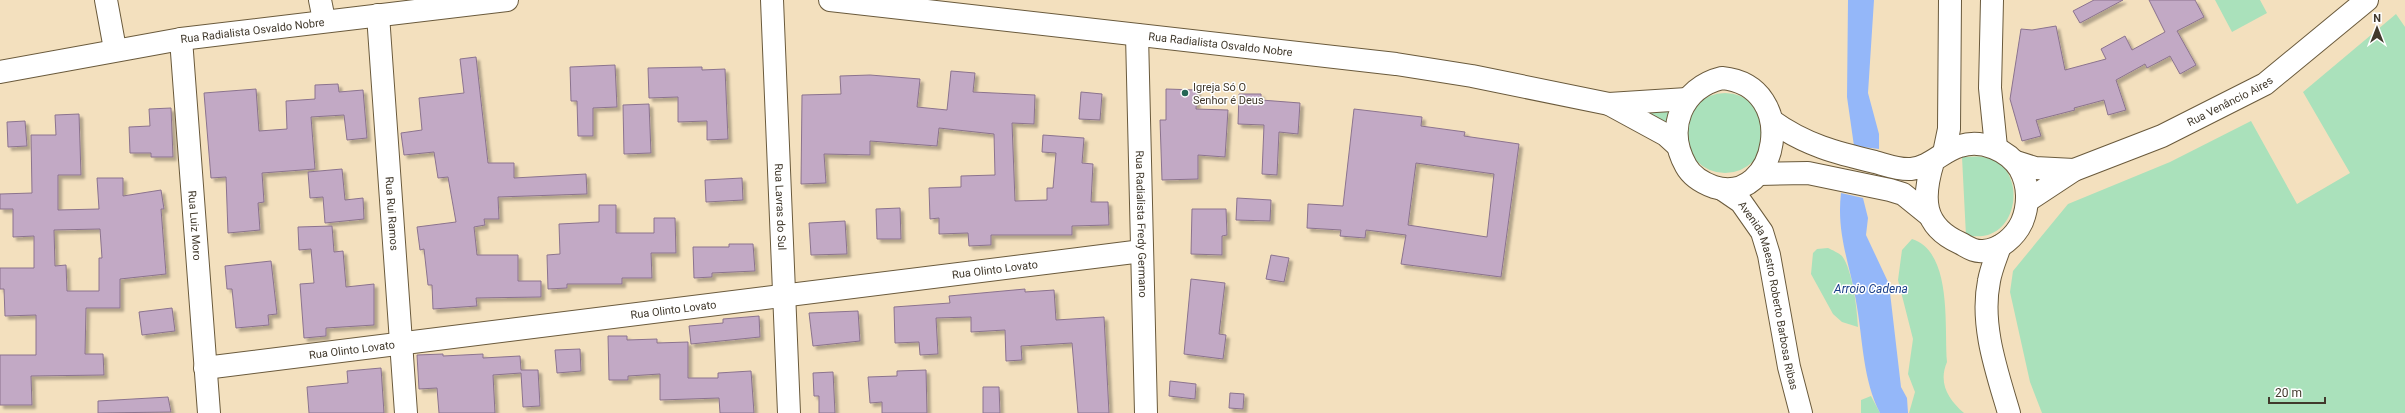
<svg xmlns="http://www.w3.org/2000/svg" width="2405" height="413" font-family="Roboto,sans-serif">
	<defs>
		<filter id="shadow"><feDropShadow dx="3.5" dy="3.5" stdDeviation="1" flood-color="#0004"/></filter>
	</defs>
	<rect width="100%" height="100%" fill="#f3e0be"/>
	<!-- green -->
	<g fill="#aae1bb">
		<polygon points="2215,0 2260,0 2267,13 2232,32"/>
		<polygon points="2396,14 2405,27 2405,413 2042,413 2030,382 2010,292 2013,271 2068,204 2170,162 2251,121 2297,204 2350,173 2303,92"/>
		<circle cx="1725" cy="133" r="40"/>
		<polygon points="1672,105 1666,127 1629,107"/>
		<path d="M 1962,157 C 1969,157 1976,156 1983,157 C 2023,162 2023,224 1988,235 C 1981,237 1973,236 1966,236 Z"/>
		<path d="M 1912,239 C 1953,252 1944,328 1947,362 C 1938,383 1948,399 1964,413 L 1909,413 L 1915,392 L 1908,374 L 1913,339 L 1898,280 L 1902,250 Z"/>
		<path d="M 1828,248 C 1832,250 1839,253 1842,256 C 1853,271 1857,309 1858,327 L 1842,322 L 1833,314 L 1811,274 L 1813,253 L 1817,249 Z"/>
		<polygon points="1871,396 1880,413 1861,413 1861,400"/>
	</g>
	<!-- water -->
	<g fill="#94b7f9">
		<polygon points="1848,0 1874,0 1868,93 1879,134 1879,149 1854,146 1847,97"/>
		<path d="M 1841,193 L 1863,198 L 1868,218 L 1866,235 L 1889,284 L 1901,387 L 1907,398 L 1908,413 L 1880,413 C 1863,380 1863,342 1857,307 C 1851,266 1836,236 1841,193 Z"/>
	</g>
	<!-- building -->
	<g fill="#c2a9c5" stroke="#8b738e" fill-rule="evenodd" filter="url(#shadow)">
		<polygon points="2094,0 2123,0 2080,23 2073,11"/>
		<polygon points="2149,0 2195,0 2204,17 2177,31 2196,65 2180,74 2170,56 2147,68 2145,64 2116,80 2126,110 2108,115 2104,100 2074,108 2075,110 2036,120 2041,136 2022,141 2010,99 2021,29 2032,30 2056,26 2065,70 2106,59 2101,49 2125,36 2132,50 2165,32"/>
		<polygon points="476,57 488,163 514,163 514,178 586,174 587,194 498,197 499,219 484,219 485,225 474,227 477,255 518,255 518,281 541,281 541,297 476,298 477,306 433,309 432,285 428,285 424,249 420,250 417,227 456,222 448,177 438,178 434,152 404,155 401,133 422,130 419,98 464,93 460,59"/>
		<polygon points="615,65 617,107 593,108 593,136 578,136 577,101 571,101 570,67"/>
		<polygon points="702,67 702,70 725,69 728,139 707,140 707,121 678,122 678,97 649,98 648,68"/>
		<polygon points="951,71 975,73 973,92 1035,95 1034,124 1012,123 1015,201 1047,200 1047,188 1053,188 1056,153 1042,152 1043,135 1084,138 1082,163 1093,164 1091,202 1108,202 1109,225 1072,226 1072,235 991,235 991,245 969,246 968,233 939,234 939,218 930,219 929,188 961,187 961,176 995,175 994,134 939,128 937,146 870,141 870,155 824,154 826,183 801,184 802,95 841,94 840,76 870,75 920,79 917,107 947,110"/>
		<polygon points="338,84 339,92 363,90 367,138 347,140 344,115 311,117 315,169 262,173 264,202 258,203 260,230 228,233 226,177 211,178 204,93 256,89 259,131 287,129 286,101 315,99 315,85"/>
		<polygon points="1166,89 1197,90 1196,109 1228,110 1225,157 1198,155 1198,179 1162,180 1160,120 1166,120"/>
		<polygon points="1081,92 1102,94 1100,120 1079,119"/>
		<polygon points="1239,94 1261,94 1261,100 1300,103 1298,134 1279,132 1277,175 1262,174 1264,125 1238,124"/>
		<polygon points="649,104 651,153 624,154 623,105"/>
		<polygon points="171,108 173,157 151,157 151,153 130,153 129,127 150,126 149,109"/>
		<path d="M 1354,109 L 1422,117 L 1421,126 L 1465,132 L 1464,136 L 1519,144 L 1501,277 L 1401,264 L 1406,235 L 1366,230 L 1365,238 L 1340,236 L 1341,230 L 1307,228 L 1308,204 L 1343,206 ZM 1416,163 L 1494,174 L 1487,237 L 1408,225 Z"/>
		<path d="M 79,114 L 81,175 L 58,175 L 58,210 L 99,209 L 97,178 L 123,178 L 123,196 L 161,190 L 164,209 L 161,209 L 166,274 L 120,279 L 120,308 L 86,308 L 85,354 L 103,354 L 104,375 L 31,376 L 32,405 L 0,405 L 0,355 L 36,355 L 36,315 L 5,316 L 4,289 L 0,289 L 0,268 L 34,268 L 34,236 L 13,237 L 13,209 L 0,209 L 0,194 L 32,193 L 31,135 L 56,135 L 55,115 ZM 100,229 L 102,258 L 99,258 L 99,291 L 67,291 L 66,265 L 55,266 L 54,230 Z"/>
		<polygon points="25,121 27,146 8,147 7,122"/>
		<polygon points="342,169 345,200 363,198 364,219 325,223 323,197 310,198 308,172"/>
		<polygon points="742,178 743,200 706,202 705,180"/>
		<polygon points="1237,198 1271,200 1270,221 1236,220"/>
		<polygon points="599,205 616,205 616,233 654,233 654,218 675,218 676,253 651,253 652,278 622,278 622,284 567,284 567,288 548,289 547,255 560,254 559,224 599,222"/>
		<polygon points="900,208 901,239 877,239 876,209"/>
		<polygon points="1192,209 1226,209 1227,235 1222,236 1222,255 1191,254"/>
		<polygon points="845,221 847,254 811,255 809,223"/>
		<polygon points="332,226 334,252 343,251 346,287 374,284 374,325 326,328 326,336 304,338 300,284 314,283 311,249 299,250 298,227"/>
		<polygon points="729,244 753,244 755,271 712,273 712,277 694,278 693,247 729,247"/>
		<polygon points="1271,255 1289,258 1284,282 1266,279"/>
		<polygon points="271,261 277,314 268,315 269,325 236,328 232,289 227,289 225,266"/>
		<polygon points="1191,279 1225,283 1219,334 1226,335 1223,359 1184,354"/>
		<polygon points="1025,289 1025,292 1054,290 1056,320 1104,317 1109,413 1078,413 1072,343 1021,346 1022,360 1006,361 1005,330 971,332 971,317 936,318 938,354 920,355 919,342 895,343 894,307 950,303 949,296"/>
		<polygon points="172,308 175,331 142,335 139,312"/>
		<polygon points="858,311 860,341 813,346 809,313"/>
		<polygon points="759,316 760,337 691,344 689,326 723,323 723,319"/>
		<polygon points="608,336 627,336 627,340 657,339 657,343 688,342 688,378 718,378 718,373 751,371 754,413 720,413 719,398 660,400 660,374 628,376 628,380 609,380"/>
		<polygon points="580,349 581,371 557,373 555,350"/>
		<polygon points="443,354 443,356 483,354 483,358 520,356 521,370 538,370 540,406 523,407 521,373 493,375 495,413 439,413 437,388 419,389 417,355"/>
		<polygon points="381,368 384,413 309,413 307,387 348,383 347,371"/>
		<polygon points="926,370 927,413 882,413 882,402 870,403 868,377 897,376 897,371"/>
		<polygon points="833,372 835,413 819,413 819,396 814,396 813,373"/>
		<polygon points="1170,381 1196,384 1195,399 1169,396"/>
		<polygon points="983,387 999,387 1000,413 983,413"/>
		<polygon points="1230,393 1244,394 1243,409 1229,408"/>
		<polygon points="168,397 171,412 98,413 98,401"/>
	</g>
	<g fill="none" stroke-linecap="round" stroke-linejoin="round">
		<defs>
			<g id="minor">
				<polyline points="106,0 115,49"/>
				<polyline points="320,0 324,20"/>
				<path id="s1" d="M 772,0 L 789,413"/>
				<path id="s2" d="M 830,0 L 1396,64 L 1472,76 L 1609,104 L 1687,99"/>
				<path id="s3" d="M 378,15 L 406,413"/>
				<path id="s4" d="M 1137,35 L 1146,413"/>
				<path id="s5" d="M 181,39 L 209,413"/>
				<path id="s6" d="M 0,72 L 181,39 L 507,0"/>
				<polyline points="1609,104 1666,135 1677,145"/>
				<polyline points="2016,162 2035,168 2074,170"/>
				<path id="s7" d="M 2027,201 L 2074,170 L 2162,136 L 2265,84 L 2367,0"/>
				<path id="s8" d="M 205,368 L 1142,251"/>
			</g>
			<g id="major">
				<polyline points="1992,0 1990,88 1996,147"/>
				<path d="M 1722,78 C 1802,86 1777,207 1714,187 C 1703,183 1692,177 1686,166 C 1665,129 1681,88 1722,78 Z"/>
				<path d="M 1772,121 C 1805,145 1837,153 1875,162 C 1886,165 1899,170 1911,169 C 1931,167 1942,151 1960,146 C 1982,139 2008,150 2020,169 C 2029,185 2029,205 2022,222 C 2015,237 2000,250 1983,251 C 1973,252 1968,247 1960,243 C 1922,226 1922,198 1933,162"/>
				<polyline points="1944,153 1949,129 1950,0"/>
				<polyline points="1759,174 1808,173 1890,190 1903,194 1929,215"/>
				<path id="s9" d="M 1722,189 L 1741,202 L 1762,232 L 1769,255 L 1789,367 L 1801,413"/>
				<path d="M 2000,246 C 1996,258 1991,269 1989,281 C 1980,325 1997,372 2009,413"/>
			</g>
		</defs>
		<!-- minor casing -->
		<use href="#minor" stroke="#6a5a3c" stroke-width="24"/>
		<!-- major casing -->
		<use href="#major" stroke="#6a5a3c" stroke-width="24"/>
		<!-- minor -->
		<use href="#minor" stroke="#fff" stroke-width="22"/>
		<!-- major -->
		<use href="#major" stroke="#fff" stroke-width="22"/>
	</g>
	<!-- markers -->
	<circle fill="#256655" stroke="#fff" stroke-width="1.5" cx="1185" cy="93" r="4"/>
	<g text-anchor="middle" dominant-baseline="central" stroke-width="3" stroke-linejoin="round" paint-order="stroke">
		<!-- street labels -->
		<g font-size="11" fill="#41392c" stroke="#fff">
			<text stroke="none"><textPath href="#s6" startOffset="256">Rua Radialista Osvaldo Nobre</textPath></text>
			<text stroke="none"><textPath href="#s2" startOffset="393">Rua Radialista Osvaldo Nobre</textPath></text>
			<text stroke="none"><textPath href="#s7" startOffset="227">Rua Venâncio Aires</textPath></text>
			<text stroke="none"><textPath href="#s1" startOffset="207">Rua Lavras do Sul</textPath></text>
			<text stroke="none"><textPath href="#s3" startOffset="199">Rua Rui Ramos</textPath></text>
			<text stroke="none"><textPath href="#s4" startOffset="189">Rua Radialista Fredy Germano</textPath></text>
			<text stroke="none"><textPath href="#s5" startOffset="187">Rua Luiz Moro</textPath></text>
			<text stroke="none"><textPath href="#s8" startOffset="796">Rua Olinto Lovato</textPath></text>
			<text stroke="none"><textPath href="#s9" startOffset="122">Avenida Maestro Roberto Barbosa Ribas</textPath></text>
			<text stroke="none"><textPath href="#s8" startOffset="472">Rua Olinto Lovato</textPath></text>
			<text stroke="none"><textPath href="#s8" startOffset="148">Rua Olinto Lovato</textPath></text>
		</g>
		<!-- poi labels -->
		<g font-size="11" fill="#41392c" stroke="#fff" text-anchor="start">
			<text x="1193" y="87">Igreja Só O<tspan x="1193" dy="13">Senhor é Deus</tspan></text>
		</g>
		<!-- water labels -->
		<g font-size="12" font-style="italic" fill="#1b408a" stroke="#fff">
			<text x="1871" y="289">Arroio Cadena</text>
		</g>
	</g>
	<!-- north arrow -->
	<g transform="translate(2377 28)" stroke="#ffffff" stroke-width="3" paint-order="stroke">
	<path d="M0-3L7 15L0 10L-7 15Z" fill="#41392c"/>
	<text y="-6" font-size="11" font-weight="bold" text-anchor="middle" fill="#41392c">N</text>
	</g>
	<!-- scale -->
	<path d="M2269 397v6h56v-6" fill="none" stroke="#41392c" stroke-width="2"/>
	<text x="2275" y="397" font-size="12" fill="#41392c" stroke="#ffffff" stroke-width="3" paint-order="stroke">20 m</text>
</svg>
